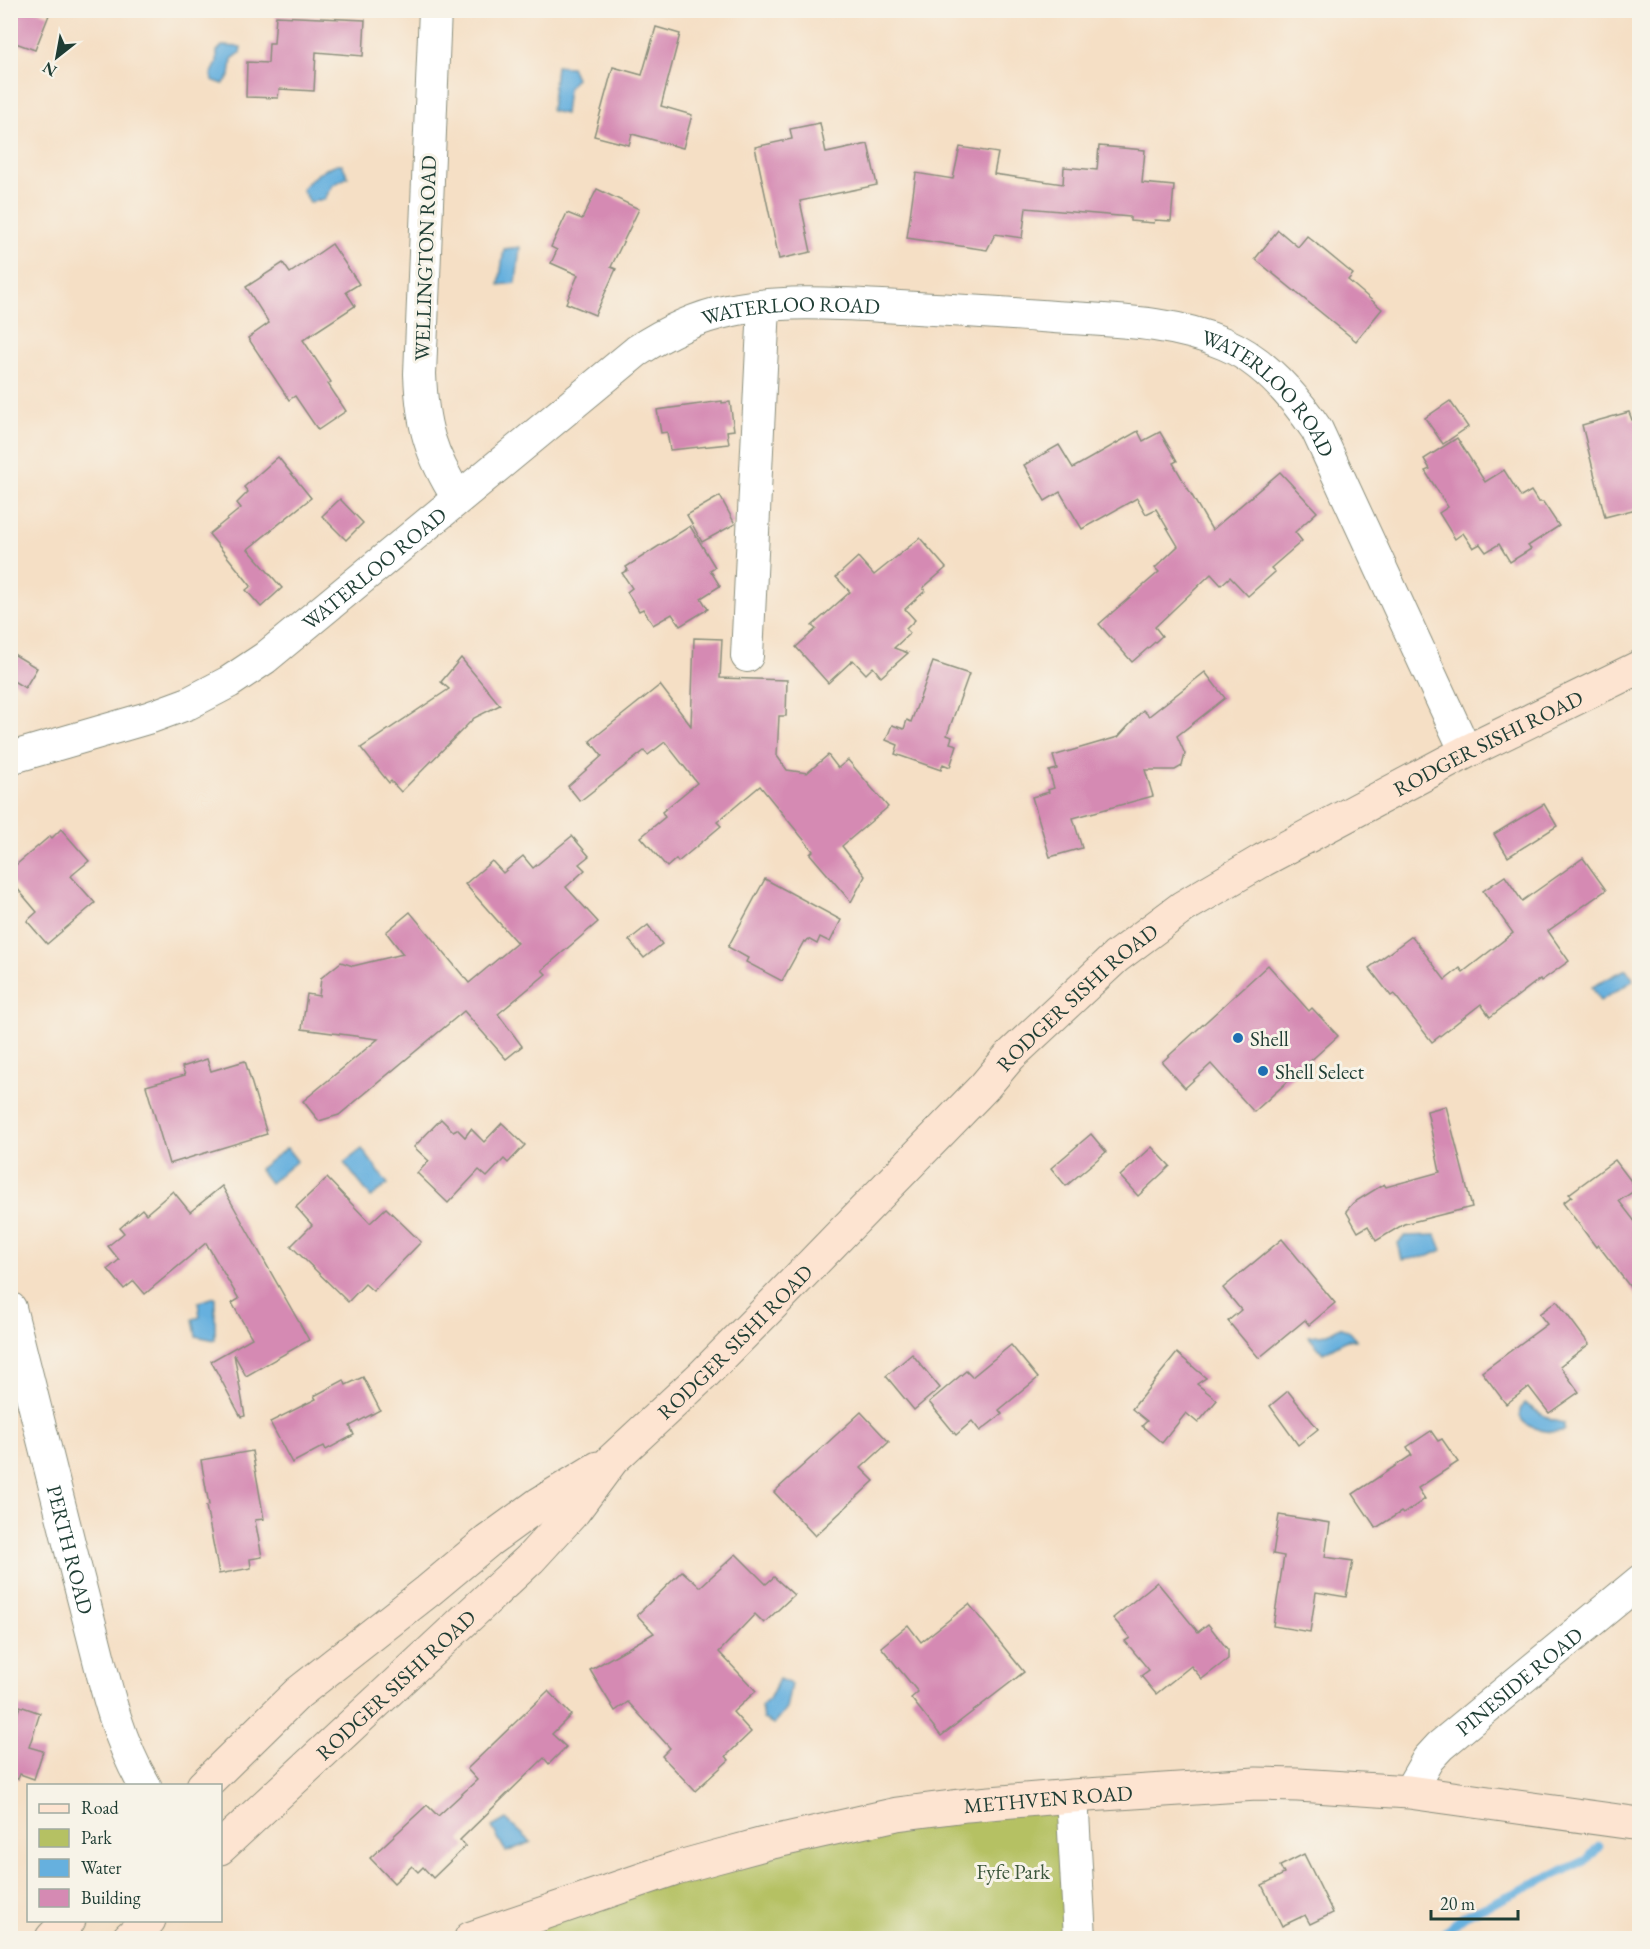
<svg xmlns="http://www.w3.org/2000/svg" width="1650" height="1949" font-family="'EB Garamond',serif">
	<rect width="100%" height="100%" fill="#f7f3e8"/>
	<filter id="ink" filterUnits="userSpaceOnUse"><feTurbulence type="fractalNoise" baseFrequency=".0167" numOctaves="2"/><feDisplacementMap in="SourceGraphic" scale="12" xChannelSelector="R" yChannelSelector="G"/><feConvolveMatrix kernelMatrix="1 2 1 2 8 2 1 2 1" color-interpolation-filters="sRGB"/></filter>
	<filter id="wash" filterUnits="userSpaceOnUse"><feTurbulence type="fractalNoise" baseFrequency=".008" numOctaves="4" result="noise"/><feDisplacementMap in="SourceGraphic" scale="24" xChannelSelector="R" yChannelSelector="G"/><feGaussianBlur stdDeviation="1.35" result="paint"/><feColorMatrix in="noise" values="0 0 0 0 0 0 0 0 0 0 0 0 0 0 0 0 0 1.4 0 .05"/><feComposite in="paint" operator="in"/></filter>
	<g filter="url(#wash)">
		<rect width="100%" height="100%" fill="#f5dfc5"/>
		<!-- green -->
		<polygon fill="#b5c163" stroke="#6a7f4c" stroke-width="1.5" points="1076,1797 1086,1938 466,1938 739,1852"/>
		<!-- water -->
		<g fill="#66b0de" stroke="#427689" stroke-width="1.5">
			<polygon points="222,46 241,47 240,53 232,59 230,76 223,84 212,80 211,75 217,63 217,51"/>
			<polygon points="556,66 571,67 576,78 568,88 565,114 551,111"/>
			<path d="M 337,164 L 342,164 L 348,177 L 333,185 L 324,200 L 310,202 L 302,190 C 310,178 324,169 337,164 Z"/>
			<polygon points="520,247 516,283 499,285 504,249"/>
			<polygon points="1626,969 1634,980 1600,1001 1592,987"/>
			<polygon points="287,1148 297,1161 270,1183 259,1169"/>
			<polygon points="362,1149 388,1184 371,1197 344,1163"/>
			<polygon points="1436,1235 1442,1250 1429,1256 1402,1260 1398,1243 1405,1236"/>
			<polygon points="215,1297 215,1340 196,1336 193,1319 200,1317 198,1302"/>
			<polygon points="1340,1327 1348,1331 1356,1340 1347,1340 1323,1353 1308,1336 1328,1334"/>
			<path d="M 1524,1403 L 1551,1420 L 1564,1423 L 1564,1430 C 1549,1436 1506,1425 1524,1403 Z"/>
			<polygon points="779,1679 791,1684 786,1709 774,1724 763,1719 761,1706 769,1699"/>
			<polygon points="506,1819 531,1842 506,1852 492,1827"/>
		</g>
		<g fill="none" stroke-linecap="round" stroke-linejoin="round">
			<!-- stream -->
			<polyline stroke="#66b0de" stroke-width="9" points="1438,1938 1464,1916 1587,1860 1599,1846"/>
		</g>
		<g id="blocks">
			<!-- building -->
			<g fill="#d58ab3">
				<polygon points="10,10 36,10 49,15 35,50 10,41"/>
				<polygon points="276,16 365,20 363,56 316,52 314,91 279,89 278,98 246,97 247,62 268,63 269,43 274,43"/>
				<polygon points="656,27 680,34 661,106 692,115 683,148 632,134 629,145 594,136 613,67 642,75"/>
				<polygon points="820,123 826,153 868,144 877,185 800,201 811,252 779,259 755,147 792,139 790,129"/>
				<polygon points="1099,146 1145,150 1142,183 1174,186 1171,221 1155,220 1154,223 1130,221 1130,217 1026,208 1022,238 995,234 987,250 907,238 916,173 953,179 960,147 998,153 994,174 1063,184 1064,167 1097,170"/>
				<polygon points="597,189 639,209 611,267 616,269 595,315 566,303 578,275 551,263 557,250 551,247 567,213 582,219"/>
				<polygon points="1278,230 1298,247 1307,236 1353,274 1348,280 1382,309 1356,341 1255,259"/>
				<polygon points="332,244 359,284 346,292 355,306 303,340 331,382 328,384 346,411 318,430 295,396 289,400 248,338 269,323 246,287 283,263 290,273"/>
				<polygon points="722,401 722,403 730,402 734,430 727,431 729,444 670,450 667,432 661,433 657,410"/>
				<polygon points="1450,401 1468,427 1443,444 1425,418"/>
				<polygon points="1629,412 1632,420 1640,417 1640,508 1605,517 1582,425"/>
				<polygon points="1138,431 1143,441 1160,432 1177,461 1173,463 1212,530 1280,472 1317,512 1295,532 1302,541 1271,568 1275,572 1248,596 1230,577 1221,585 1211,574 1155,627 1162,636 1132,662 1099,624 1159,572 1155,568 1178,546 1156,509 1146,514 1137,498 1082,529 1060,492 1045,501 1024,465 1059,445 1073,468"/>
				<polygon points="1457,438 1485,482 1504,470 1521,497 1531,491 1538,502 1543,502 1559,526 1528,546 1531,549 1510,562 1499,544 1486,552 1480,544 1473,548 1463,533 1455,539 1439,513 1448,507 1425,471 1430,469 1424,459"/>
				<polygon points="278,457 311,498 248,549 282,588 261,607 246,590 251,586 209,534 241,508 237,503 248,492 244,487"/>
				<polygon points="720,496 735,524 702,542 687,515"/>
				<polygon points="340,499 363,523 346,540 322,516"/>
				<polygon points="690,526 715,567 710,570 720,586 701,598 708,609 680,626 672,614 653,625 643,609 639,611 627,592 632,588 622,573 628,570 626,567"/>
				<polygon points="920,538 946,568 923,588 925,591 905,609 915,620 906,629 910,633 894,648 908,653 881,677 873,667 866,674 853,660 828,683 796,647 816,629 812,626 850,592 836,577 858,557 874,575"/>
				<polygon points="694,638 722,639 720,678 787,680 786,716 779,716 777,756 787,770 807,773 828,755 838,768 848,760 888,807 842,846 865,876 851,902 810,854 813,851 760,786 717,822 721,826 678,862 676,859 667,867 641,837 665,817 662,812 697,783 665,742 648,755 644,751 580,801 568,786 602,756 590,741 660,685 691,726"/>
				<polygon points="10,652 37,668 25,688 10,679"/>
				<polygon points="461,658 500,705 474,718 401,792 391,781 389,783 361,748 449,689 441,682"/>
				<polygon points="933,662 969,674 947,735 952,737 950,743 957,745 950,767 943,764 941,770 895,754 898,745 886,740 892,725 904,729 907,720 911,722"/>
				<polygon points="1205,672 1225,698 1177,736 1185,754 1182,766 1175,770 1145,770 1153,796 1073,818 1082,848 1050,857 1032,797 1049,792 1048,790 1054,788 1049,771 1057,769 1053,756 1118,737 1143,710 1149,716"/>
				<polygon points="1544,804 1557,826 1508,857 1494,834"/>
				<polygon points="61,829 89,861 71,876 95,903 47,944 27,921 37,912 10,880 10,870 50,836 52,838"/>
				<polygon points="572,836 589,856 579,864 585,870 566,887 598,922 542,970 546,974 498,1014 522,1046 506,1059 464,1011 339,1115 319,1121 303,1101 378,1039 302,1029 307,994 319,996 321,978 341,962 353,966 403,954 386,932 410,912 469,983 517,943 465,884 492,861 503,873 523,856 533,868"/>
				<polygon points="1583,858 1606,890 1548,931 1569,961 1541,981 1540,979 1490,1017 1481,1004 1432,1042 1394,994 1391,996 1369,968 1412,936 1445,980 1460,968 1463,972 1513,933 1483,891 1505,876 1522,901"/>
				<polygon points="765,879 841,920 830,942 820,937 817,944 808,939 806,942 804,941 782,981 746,962 748,958 728,947"/>
				<polygon points="648,925 662,944 644,958 629,940"/>
				<polygon points="1268,965 1309,1011 1312,1008 1338,1036 1254,1112 1211,1064 1185,1088 1162,1062"/>
				<polygon points="207,1059 211,1071 245,1061 267,1134 169,1164 146,1086 185,1075 182,1067"/>
				<polygon points="1446,1106 1472,1207 1404,1224 1376,1241 1368,1226 1358,1232 1346,1211 1353,1203 1384,1184 1386,1187 1440,1172 1427,1111"/>
				<polygon points="441,1119 453,1131 457,1129 465,1137 471,1129 484,1142 502,1123 525,1145 508,1163 504,1159 487,1177 479,1170 448,1203 417,1173 429,1161 414,1147"/>
				<polygon points="1091,1134 1106,1152 1066,1186 1051,1168"/>
				<polygon points="1152,1147 1170,1166 1138,1196 1120,1176"/>
				<polygon points="1615,1160 1637,1189 1619,1201 1640,1228 1640,1300 1598,1245 1596,1247 1563,1203 1572,1196 1569,1194"/>
				<polygon points="327,1178 370,1223 386,1208 421,1242 373,1291 365,1284 348,1302 291,1246 312,1225 296,1207"/>
				<polygon points="222,1186 309,1340 246,1376 234,1354 245,1416 241,1417 211,1361 252,1338 232,1303 239,1299 206,1243 145,1294 134,1281 124,1289 108,1269 119,1260 108,1246 124,1233 120,1228 142,1209 146,1214 173,1191 190,1212"/>
				<polygon points="1282,1239 1335,1303 1309,1325 1305,1320 1259,1358 1228,1321 1241,1310 1223,1288"/>
				<polygon points="1557,1301 1589,1344 1560,1366 1579,1392 1549,1413 1529,1387 1506,1404 1482,1372 1547,1324 1539,1314"/>
				<polygon points="1011,1345 1038,1378 999,1410 1002,1414 980,1431 972,1421 956,1435 929,1402 966,1371 972,1377"/>
				<polygon points="1177,1353 1206,1378 1197,1384 1217,1400 1198,1423 1186,1413 1162,1443 1142,1426 1147,1421 1132,1409"/>
				<polygon points="912,1354 940,1388 914,1410 886,1376"/>
				<polygon points="363,1377 380,1410 350,1426 354,1435 326,1450 324,1446 292,1463 270,1422 316,1399 314,1396 344,1380 346,1385"/>
				<polygon points="1288,1391 1318,1429 1298,1445 1270,1406"/>
				<polygon points="861,1412 889,1442 861,1468 874,1481 815,1536 774,1492"/>
				<polygon points="1431,1431 1438,1441 1442,1439 1458,1462 1418,1488 1425,1499 1403,1514 1401,1512 1376,1528 1353,1494 1412,1455 1407,1447"/>
				<polygon points="252,1451 264,1519 255,1520 262,1557 250,1559 251,1568 219,1574 206,1506 209,1505 201,1460"/>
				<polygon points="1279,1515 1330,1523 1325,1557 1353,1561 1346,1597 1316,1592 1310,1632 1273,1626 1284,1556 1273,1554"/>
				<polygon points="736,1554 766,1584 774,1577 794,1595 764,1623 755,1614 719,1652 756,1691 733,1712 751,1732 726,1756 729,1760 695,1791 662,1756 670,1748 628,1702 615,1711 590,1670 654,1633 637,1615 682,1571 700,1587"/>
				<polygon points="1157,1582 1198,1632 1208,1624 1228,1650 1228,1659 1202,1679 1191,1666 1156,1694 1141,1676 1149,1670 1125,1641 1130,1638 1113,1618"/>
				<polygon points="969,1604 1024,1672 941,1736 911,1698 918,1692 881,1647 908,1625 921,1642"/>
				<polygon points="548,1691 571,1715 552,1734 566,1747 549,1764 544,1758 460,1840 466,1846 433,1878 423,1867 418,1872 412,1866 394,1883 370,1858 427,1805 438,1816 477,1780 467,1769"/>
				<polygon points="20,1706 40,1713 29,1747 43,1751 34,1779 20,1774 18,1779 10,1777 10,1734"/>
				<polygon points="1304,1854 1333,1913 1310,1924 1305,1915 1282,1926 1262,1885 1284,1874 1280,1866"/>
			</g>
		</g>
	</g>
	<g filter="url(#ink)">
		<use href="#blocks" fill-opacity="0" stroke="#8a8e7c" stroke-width="1.5"/>
		<g fill="none" stroke-linecap="round" stroke-linejoin="round">
			<defs>
				<g id="street">
					<path d="M 435,10 L 420,374 C 422,425 430,454 458,498"/>
					<polyline points="747,656 764,306"/>
					<path id="s1" d="M 10,758 L 151,717 L 189,703 L 229,682 L 265,658 L 637,351 C 666,332 694,318 728,311 C 779,300 831,303 882,306 C 935,309 988,312 1041,316 C 1103,321 1168,319 1225,344 C 1263,360 1294,396 1317,430 L 1466,752"/>
					<path id="s2" d="M 10,1308 C 35,1409 60,1509 86,1609 C 102,1668 113,1732 145,1786"/>
					<path id="s3" d="M 1409,1792 L 1428,1759 L 1440,1746 L 1640,1581"/>
					<polyline points="1072,1796 1080,1938"/>
				</g>
				<g id="secondary">
					<polyline points="203,1786 298,1693 428,1591 488,1541 539,1504 598,1468"/>
					<path id="s4" d="M 220,1848 L 530,1559 L 574,1511 L 612,1460 L 702,1376 L 774,1303 L 984,1087 L 1010,1056 L 1116,957 L 1183,907 L 1263,860 L 1466,752 L 1640,667"/>
					<polyline points="52,1938 69,1920"/>
					<polyline points="129,1938 149,1920"/>
					<path id="s5" d="M 471,1938 L 676,1868 L 712,1858 L 764,1844 L 897,1814 L 967,1805 L 1072,1796 L 1256,1784 L 1298,1785 L 1409,1792 L 1640,1824"/>
				</g>
			</defs>
			<!-- street casing -->
			<use href="#street" stroke="#8a8e7c" stroke-width="34"/>
			<!-- secondary casing -->
			<use href="#secondary" stroke="#8a8e7c" stroke-width="35"/>
			<!-- street -->
			<use href="#street" stroke="#fff" stroke-width="32"/>
			<!-- secondary -->
			<use href="#secondary" stroke="#fde4d1" stroke-width="33"/>
		</g>
	</g>
	<!-- markers -->
	<g fill="#1f6fb2" stroke="#f7f3e8" stroke-width="2">
		<circle cx="1238" cy="1038" r="6"/>
		<circle cx="1263" cy="1071" r="6"/>
	</g>
	<g text-anchor="middle" dominant-baseline="central" stroke-width="6" stroke-linejoin="round" paint-order="stroke">
		<!-- street labels -->
		<g font-size="21" fill="#1f3d34" stroke="#f7f3e8">
			<text transform="translate(425 258) rotate(-88)">WELLINGTON ROAD</text>
			<text stroke="none"><textPath href="#s1" startOffset="921">WATERLOO ROAD</textPath></text>
			<text stroke="none"><textPath href="#s1" startOffset="1425">WATERLOO ROAD</textPath></text>
			<text stroke="none"><textPath href="#s1" startOffset="417">WATERLOO ROAD</textPath></text>
			<text stroke="none"><textPath href="#s4" startOffset="1695">RODGER SISHI ROAD</textPath></text>
			<text stroke="none"><textPath href="#s4" startOffset="1209">RODGER SISHI ROAD</textPath></text>
			<text stroke="none"><textPath href="#s4" startOffset="723">RODGER SISHI ROAD</textPath></text>
			<text stroke="none"><textPath href="#s2" startOffset="249">PERTH ROAD</textPath></text>
			<text stroke="none"><textPath href="#s3" startOffset="158">PINESIDE ROAD</textPath></text>
			<text stroke="none"><textPath href="#s4" startOffset="240">RODGER SISHI ROAD</textPath></text>
			<text stroke="none"><textPath href="#s5" startOffset="596">METHVEN ROAD</textPath></text>
		</g>
		<!-- poi labels -->
		<g font-size="21" fill="#1f3d34" stroke="#f7f3e8" text-anchor="start">
			<text x="1250" y="1038">Shell</text>
			<text x="1275" y="1071">Shell Select</text>
		</g>
		<!-- park labels -->
		<g font-size="21" fill="#3d573d" stroke="#f7f3e8">
			<text x="1013" y="1871">Fyfe Park</text>
		</g>
	</g>
	<!-- margin -->
	<rect width="1650" height="1949" fill="none" stroke="#f7f3e8" stroke-width="36"/>
	<!-- legend -->
	<rect x="27" y="1784" width="195" height="138" fill="#f7f3e8" stroke="#a1aaa0" stroke-width="1.5"/>
	<rect x="39" y="1804" width="30" height="9" fill="#fde4d1" stroke="#a1aaa0" stroke-width="1.5"/>
	<text x="81" y="1814" font-size="18" fill="#1f3d34">Road</text>
	<rect x="39" y="1829" width="30" height="18" fill="#b5c163" stroke="#a1aaa0" stroke-width="1.5"/>
	<text x="81" y="1844" font-size="18" fill="#1f3d34">Park</text>
	<rect x="39" y="1859" width="30" height="18" fill="#66b0de" stroke="#a1aaa0" stroke-width="1.5"/>
	<text x="81" y="1874" font-size="18" fill="#1f3d34">Water</text>
	<rect x="39" y="1889" width="30" height="18" fill="#d58ab3" stroke="#a1aaa0" stroke-width="1.5"/>
	<text x="81" y="1904" font-size="18" fill="#1f3d34">Building</text>
	<!-- north arrow -->
	<g transform="translate(57 57) rotate(211)" stroke="#f7f3e8" stroke-width="4.5" paint-order="stroke">
	<path d="M0-4.5L10 22L0 15L-10 22Z" fill="#1f3d34"/>
	<text y="-9" font-size="16" font-weight="bold" text-anchor="middle" fill="#1f3d34">N</text>
	</g>
	<!-- scale -->
	<path d="M1431 1910v9h87v-9" fill="none" stroke="#1f3d34" stroke-width="3"/>
	<text x="1440" y="1910" font-size="18" fill="#1f3d34" stroke="#f7f3e8" stroke-width="4.5" paint-order="stroke">20 m</text>
</svg>
